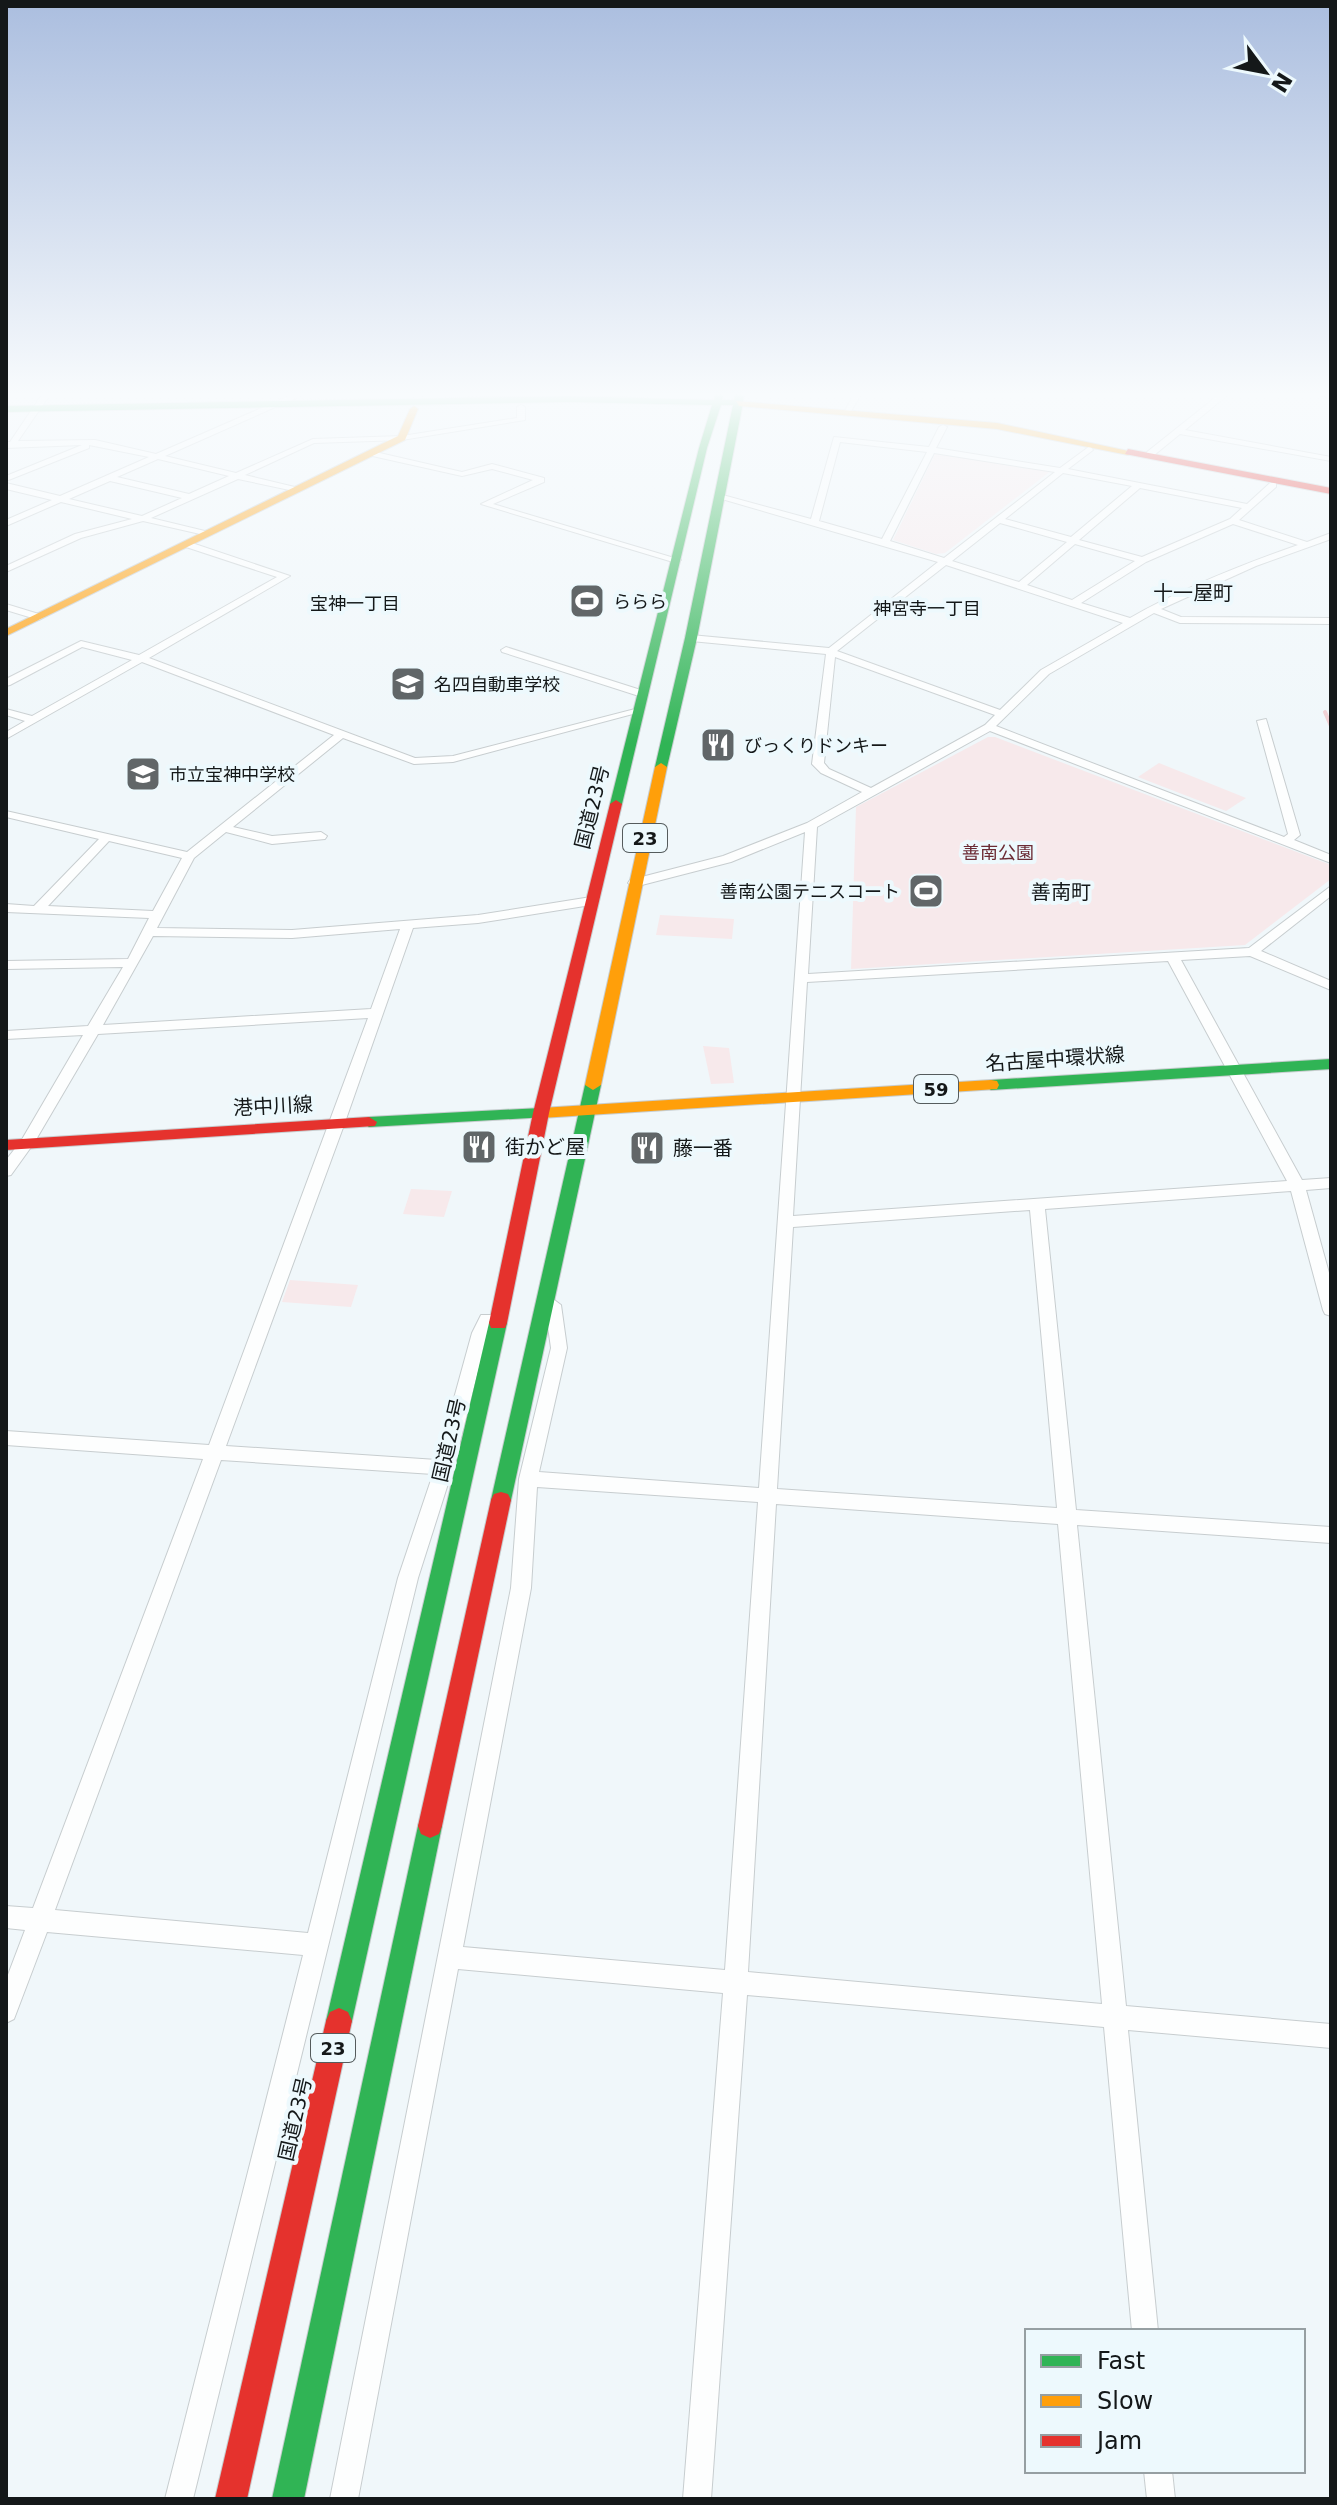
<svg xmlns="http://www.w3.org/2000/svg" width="1337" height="2505" font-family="'DejaVu Sans','Noto Sans JP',sans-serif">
	<rect width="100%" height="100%" fill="#f0f7fa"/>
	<!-- green -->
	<g fill="#f7e9eb">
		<polygon points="936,452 1052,470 945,553 936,554 893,540"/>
		<polygon points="988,737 995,737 1331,865 1331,879 1245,945 851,969 856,807"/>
		<polygon points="1159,763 1246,798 1226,811 1138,777"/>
		<polygon points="660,915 734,919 732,939 656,935"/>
		<polygon points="703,1046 729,1048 734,1083 711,1084"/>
		<polygon points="411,1189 452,1191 444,1217 403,1214"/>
		<polygon points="290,1280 358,1285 351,1307 282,1302"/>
	</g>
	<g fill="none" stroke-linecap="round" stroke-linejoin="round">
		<!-- stream -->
		<polyline stroke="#f0cdd1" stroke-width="4" points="1325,712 1331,726"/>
		<defs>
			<g id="street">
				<path d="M 43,393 L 51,393 L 18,441 L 95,440 L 156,454 L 296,393 L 307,393 L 165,456 L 236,473 L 313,439 L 402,436 L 517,418 L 517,407 L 521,405 L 525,407 L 525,420 L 402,440 L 314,443 L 245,475 L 299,488 L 299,492 L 238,479 L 151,518 L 209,532 L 209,536 L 143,521 L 81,538 L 6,572 L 6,566 L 75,534 L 132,519 L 61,502 L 6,526 L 6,520 L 52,500 L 6,489 L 6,483 L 60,496 L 149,457 L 89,445 L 89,448 L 6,481 L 6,476 L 82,445 L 6,448 L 6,442 L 10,442 ZM 158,459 L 229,476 L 189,494 L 117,477 ZM 110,481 L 182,498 L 142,516 L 69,499 Z"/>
				<polygon points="415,393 423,393 420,404 413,402"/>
				<polygon points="854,393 862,393 851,411 845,411"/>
				<polygon points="1221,393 1230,393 1185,430 1331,457 1331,461 1180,434 1153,456 1147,456 1147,452"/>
				<polygon points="1316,393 1331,394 1331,398 1317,395"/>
				<path d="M 943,425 L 947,427 L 936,448 L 1060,468 L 1090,446 L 1093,450 L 1068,469 L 1247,504 L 1270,483 L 1276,483 L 1276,487 L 1239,520 L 1307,542 L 1331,533 L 1331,539 L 1256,566 L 1161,609 L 1181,617 L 1331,618 L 1331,624 L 1180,623 L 1154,613 L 1049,674 L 996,726 L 1284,837 L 1288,834 L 1257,721 L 1266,719 L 1300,835 L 1294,840 L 1331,855 L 1331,863 L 990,731 L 817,827 L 808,974 L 1249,948 L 1331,886 L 1331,896 L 1261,951 L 1331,981 L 1331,990 L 1250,956 L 1181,960 L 1302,1180 L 1331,1178 L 1331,1188 L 1306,1190 L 1331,1280 L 1331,1316 L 1325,1314 L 1323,1310 L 1291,1191 L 1045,1209 L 1076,1510 L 1331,1527 L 1331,1543 L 1077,1525 L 1126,2006 L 1331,2024 L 1331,2048 L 1128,2030 L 1158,2331 L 1132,2331 L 1104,2027 L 747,1995 L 711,2499 L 683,2499 L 723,1993 L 458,1969 L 358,2499 L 330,2499 L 511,1588 L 519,1479 L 551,1348 L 545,1305 L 547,1301 L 553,1299 L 561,1305 L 567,1348 L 539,1472 L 759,1488 L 805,832 L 731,862 L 634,887 L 628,883 L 630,880 L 723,856 L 807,823 L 862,792 L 821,773 L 812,764 L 826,654 L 691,641 L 686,638 L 691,635 L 829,648 L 938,562 L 715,497 L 719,494 L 811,519 L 834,437 L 929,447 L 939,427 ZM 840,442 L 927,452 L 882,539 L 819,521 ZM 934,453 L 1055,472 L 944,558 L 890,541 ZM 1063,473 L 1132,486 L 1071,537 L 1005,519 ZM 1140,488 L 1242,508 L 1230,519 L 1142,557 L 1079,540 ZM 1000,523 L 1067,542 L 1019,582 L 952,561 ZM 1233,524 L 1298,545 C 1241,565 1183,588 1130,618 L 1081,603 L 1146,562 ZM 1075,544 L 1135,561 L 1072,600 L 1027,585 ZM 946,565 L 1123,623 L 1041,670 L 1000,710 L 837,651 ZM 835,657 L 995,715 L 985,725 L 871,788 L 829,769 L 824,763 ZM 1168,961 L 1287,1181 L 793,1216 L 807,982 ZM 1030,1210 L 1057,1508 L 777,1489 L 793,1227 ZM 537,1487 L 758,1502 L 725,1970 L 463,1947 L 531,1588 ZM 776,1504 L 1058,1524 L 1102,2004 L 748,1972 Z"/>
				<polygon points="371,451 462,472 492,464 544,478 544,482 493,504 681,560 673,562 481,504 533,480 492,469 462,476 368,455"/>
				<path d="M 186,541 L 290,576 L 149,658 L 415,758 L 453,756 L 639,708 L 644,711 L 453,762 L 414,764 L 343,738 L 233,827 L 272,836 L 321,832 L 327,836 L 325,839 L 272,844 L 226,832 L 194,858 L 157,928 L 292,930 L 478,915 L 591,897 L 597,901 L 591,905 L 478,923 L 413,928 L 344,1125 L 226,1446 L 437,1460 L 472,1333 L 481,1315 L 493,1315 L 495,1319 L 488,1333 L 453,1468 L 418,1578 L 193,2499 L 165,2499 L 303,1955 L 47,1932 L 14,2019 L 6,2023 L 6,1980 L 25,1930 L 6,1928 L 6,1906 L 33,1908 L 203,1459 L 6,1445 L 6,1431 L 209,1445 L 368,1018 L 98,1034 L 34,1143 L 11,1175 L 6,1176 L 6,1160 L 21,1141 L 83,1035 L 6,1039 L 6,1031 L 88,1026 L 123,967 L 6,969 L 6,961 L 128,959 L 149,918 L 6,912 L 6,904 L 34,906 L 99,839 L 6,817 L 6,811 L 187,852 L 334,735 L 142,662 L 6,739 L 6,732 L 25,721 L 6,715 L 6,709 L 32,716 L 132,660 L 82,647 L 10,685 L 6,686 L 6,679 L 81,641 L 139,655 L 277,577 L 183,546 L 182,544 ZM 109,841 L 182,858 L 153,911 L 48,906 ZM 400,929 L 371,1009 L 103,1025 L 153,936 L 292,938 ZM 221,1460 L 433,1474 L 398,1578 L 308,1933 L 55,1910 Z"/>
				<polygon points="6,604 42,615 44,617 39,620 6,610"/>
				<polygon points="506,647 647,692 648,694 639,696 502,652 501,650"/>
				<polygon points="1144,2471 1172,2471 1175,2499 1147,2499"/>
			</g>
			<g id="fast">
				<polygon points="716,393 724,393 722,400 734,400 736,393 744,393 743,403 697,638 667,767 661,771 655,767 685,638 733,405 721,405 707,448 622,804 616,808 610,804 699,448 712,405 569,402 6,412 6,406 569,396 714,400"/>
				<polygon points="1331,1059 1331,1069 991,1090 983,1085 991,1080"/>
				<polygon points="593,1080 601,1085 511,1500 508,1506 501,1508 494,1506 491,1500 585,1085"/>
				<polygon points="541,1108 547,1109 549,1113 547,1117 369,1127 361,1122 369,1117"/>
				<polygon points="498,1316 505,1318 507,1323 352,2021 348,2030 339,2034 330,2030 326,2021 489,1323 491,1318"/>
				<polygon points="430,1814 439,1818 442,1826 304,2499 272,2499 418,1826 421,1818"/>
			</g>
			<g id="slow">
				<polygon points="736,401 997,423 1133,452 1128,455 997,429 739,406"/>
				<polygon points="414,406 418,409 405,440 6,636 6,629 398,436 410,409"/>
				<polygon points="661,763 667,767 601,1085 593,1090 585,1085 655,767"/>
				<polygon points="991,1080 997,1081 999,1085 997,1089 541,1118 533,1113 541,1108"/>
			</g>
			<g id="jam">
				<polygon points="1128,449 1331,488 1331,494 1125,454"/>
				<polygon points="616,800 622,804 549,1113 507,1323 505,1328 491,1328 489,1323 533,1113 610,804"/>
				<polygon points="369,1117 377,1122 375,1126 6,1150 6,1140"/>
				<polygon points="501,1492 508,1494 511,1500 442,1826 439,1834 430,1838 421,1834 418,1826 491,1500 494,1494"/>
				<polygon points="339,2008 348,2012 352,2021 247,2499 215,2499 326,2021 330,2012"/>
			</g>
		</defs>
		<!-- street casing -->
		<use href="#street" stroke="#c7cdcf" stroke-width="2"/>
		<!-- fast casing -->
		<use href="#fast" stroke="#c7cdcf" stroke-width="2"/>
		<!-- slow casing -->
		<use href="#slow" stroke="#c7cdcf" stroke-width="2"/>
		<!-- jam casing -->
		<use href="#jam" stroke="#c7cdcf" stroke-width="2"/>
		<!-- street -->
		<use href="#street" fill="#fdfefe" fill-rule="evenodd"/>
		<!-- fast -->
		<use href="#fast" fill="#30b455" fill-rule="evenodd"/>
		<!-- slow -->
		<use href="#slow" fill="#ff9f0a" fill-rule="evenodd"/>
		<!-- jam -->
		<use href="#jam" fill="#e5322d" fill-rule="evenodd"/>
	</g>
	<!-- sky -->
	<linearGradient id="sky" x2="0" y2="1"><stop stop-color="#abbedf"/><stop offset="0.53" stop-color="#f8fbfd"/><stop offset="1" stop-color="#f8fbfd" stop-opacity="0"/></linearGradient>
	<rect width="1337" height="744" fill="url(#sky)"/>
	<!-- icons -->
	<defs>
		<symbol id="stadium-square" viewBox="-11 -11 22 22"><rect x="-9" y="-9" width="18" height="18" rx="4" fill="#616668" stroke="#edf9fd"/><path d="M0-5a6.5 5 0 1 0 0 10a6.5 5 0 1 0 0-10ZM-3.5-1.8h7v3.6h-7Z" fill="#fff"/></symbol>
		<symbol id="university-square" viewBox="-11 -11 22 22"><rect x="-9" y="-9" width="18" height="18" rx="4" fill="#616668" stroke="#edf9fd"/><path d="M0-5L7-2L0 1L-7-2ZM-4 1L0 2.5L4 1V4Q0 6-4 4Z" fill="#fff"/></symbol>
		<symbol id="restaurant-square" viewBox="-11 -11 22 22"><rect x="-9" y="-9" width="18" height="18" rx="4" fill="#616668" stroke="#edf9fd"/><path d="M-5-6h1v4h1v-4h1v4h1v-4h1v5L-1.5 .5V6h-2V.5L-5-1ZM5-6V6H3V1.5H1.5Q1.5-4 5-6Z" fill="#fff"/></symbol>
		<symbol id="school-square" viewBox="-11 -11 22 22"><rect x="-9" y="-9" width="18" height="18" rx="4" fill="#616668" stroke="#edf9fd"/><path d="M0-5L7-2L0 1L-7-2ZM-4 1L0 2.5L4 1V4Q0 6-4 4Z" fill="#fff"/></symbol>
	</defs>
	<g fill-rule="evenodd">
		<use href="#stadium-square" x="567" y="581" width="40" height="40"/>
		<use href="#university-square" x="388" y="664" width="40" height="40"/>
		<use href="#restaurant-square" x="698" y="725" width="40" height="40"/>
		<use href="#school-square" x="123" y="754" width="40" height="40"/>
		<use href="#stadium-square" x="906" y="871" width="40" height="40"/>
		<use href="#restaurant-square" x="459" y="1127" width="40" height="40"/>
		<use href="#restaurant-square" x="627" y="1128" width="40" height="40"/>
	</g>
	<g text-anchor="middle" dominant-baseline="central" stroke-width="8" stroke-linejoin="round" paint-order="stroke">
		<!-- far-poi labels -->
		<g font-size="18" fill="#141819" stroke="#edf9fd" text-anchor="start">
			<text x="613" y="601">ららら</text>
			<text x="434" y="684">名四自動車学校</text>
			<text x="744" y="745">びっくりドンキー</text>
			<text x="169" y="774">市立宝神中学校</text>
			<text x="900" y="891" text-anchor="end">善南公園テニスコート</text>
		</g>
		<!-- far-neighbourhood labels -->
		<g font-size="18" fill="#141819" stroke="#edf9fd">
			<text x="355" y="603">宝神一丁目</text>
			<text x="927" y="608">神宮寺一丁目</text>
		</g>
		<!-- shield labels -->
		<g fill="#edf9fd" stroke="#555c5d" stroke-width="2">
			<rect x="623" y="824" width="44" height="28" rx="6"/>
			<rect x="914" y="1075" width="44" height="28" rx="6"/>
			<rect x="311" y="2034" width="44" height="28" rx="6"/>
		</g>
		<g font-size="18" font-weight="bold" fill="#141819">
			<text x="645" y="838">23</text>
			<text x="936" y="1089">59</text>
			<text x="333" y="2048">23</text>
		</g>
		<!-- far-park labels -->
		<g font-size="18" fill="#6b2b34" stroke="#edf9fd">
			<text x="998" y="852">善南公園</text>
		</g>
		<!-- far-quarter labels -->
		<g font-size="20" fill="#141819" stroke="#edf9fd">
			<text x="1193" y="593">十一屋町</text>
			<text x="1061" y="892">善南町</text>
		</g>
		<!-- street labels -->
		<g font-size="20" fill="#141819" stroke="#edf9fd">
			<text transform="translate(592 807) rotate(-76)">国道23号</text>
			<text transform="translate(1055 1059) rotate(-4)">名古屋中環状線</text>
			<text transform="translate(273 1106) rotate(-3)">港中川線</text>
			<text transform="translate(449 1440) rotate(-77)">国道23号</text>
			<text transform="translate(295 2119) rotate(-77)">国道23号</text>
		</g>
		<!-- poi labels -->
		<g font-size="20" fill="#141819" stroke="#edf9fd" text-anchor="start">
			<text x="505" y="1147">街かど屋</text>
			<text x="673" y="1148">藤一番</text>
		</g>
	</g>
	<!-- border -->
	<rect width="1337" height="2505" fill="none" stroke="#141819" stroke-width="16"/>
	<!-- legend -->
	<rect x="1025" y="2329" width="280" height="144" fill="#edf9fd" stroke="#969fa2" stroke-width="2"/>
	<rect x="1041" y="2355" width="40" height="12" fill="#30b455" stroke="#969fa2" stroke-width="2"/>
	<text x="1097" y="2369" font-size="24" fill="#141819">Fast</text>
	<rect x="1041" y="2395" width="40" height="12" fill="#ff9f0a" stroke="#969fa2" stroke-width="2"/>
	<text x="1097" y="2409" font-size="24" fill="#141819">Slow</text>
	<rect x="1041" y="2435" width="40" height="12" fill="#e5322d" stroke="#969fa2" stroke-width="2"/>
	<text x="1097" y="2449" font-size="24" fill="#141819">Jam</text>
	<!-- north arrow -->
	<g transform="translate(1265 72) rotate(122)" stroke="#edf9fd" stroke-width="6" paint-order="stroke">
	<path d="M0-6L14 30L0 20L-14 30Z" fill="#141819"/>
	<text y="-12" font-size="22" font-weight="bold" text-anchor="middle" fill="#141819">N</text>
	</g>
</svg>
